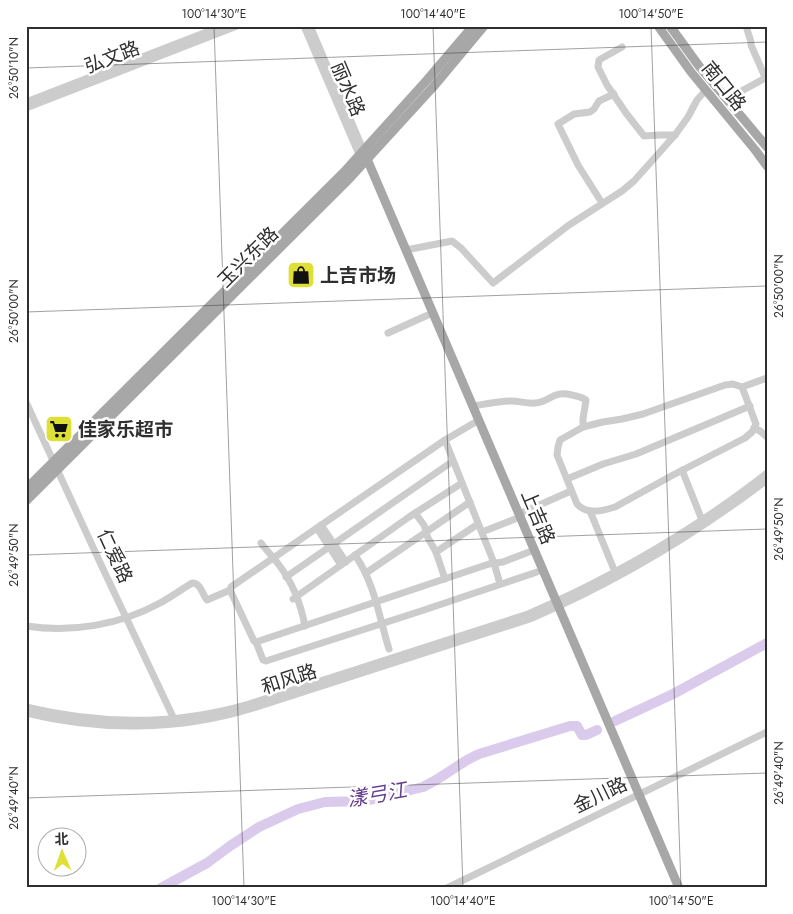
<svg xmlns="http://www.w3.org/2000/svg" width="793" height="914" font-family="Jost,'Noto Sans SC',sans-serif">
	<rect width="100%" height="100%" fill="#fff"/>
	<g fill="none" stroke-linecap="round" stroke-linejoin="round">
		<!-- river -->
		<g stroke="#dacaeb" stroke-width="10">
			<polyline points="615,721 673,694 767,643"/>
			<polyline points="161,888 207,863 230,846 259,827 298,809 325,802 365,801 423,787 436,780 467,760 479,754 570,726 577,726 582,735 586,735 597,730"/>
		</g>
		<!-- minor -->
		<g stroke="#ccc" stroke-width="7">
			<polyline points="304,26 361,159"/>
			<polyline points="310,26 365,154"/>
			<polyline points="746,26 751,42 751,45 765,77"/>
			<polyline points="622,47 599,60 598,67 607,85 626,113 644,136 660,135 675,135"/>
			<polyline points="727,99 767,77"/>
			<polyline points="26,102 222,26"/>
			<polyline points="26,108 237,26"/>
			<polyline points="602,203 578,165 558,124 574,114 590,112 594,109 599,101 614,94"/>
			<polyline points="406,250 452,241 461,248 493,283 569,225 622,191 634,181 675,135 688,117 697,100 706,90"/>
			<polyline points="388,333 428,315"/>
			<path d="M 742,387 L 756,424 L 752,432 L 745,438 L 673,475 L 615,507 C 602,511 587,515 577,504 L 557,455 L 558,447 L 560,440 L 583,427 L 603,422 L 622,419 L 643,414 L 725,385 L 733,384 L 742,387 L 767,378"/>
			<polyline points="26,402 104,571 175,721"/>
			<path d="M 473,406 C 486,404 499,401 512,401 C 520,401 527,404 535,403 C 551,402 551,390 572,395 C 577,396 582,397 586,400 L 583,419 L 583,427"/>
			<polyline points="474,423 445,440 231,587 230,590 254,641 256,642 263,660 266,661 421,611 537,572"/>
			<polyline points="754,428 760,431 767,437"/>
			<polyline points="445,440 494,563 500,584"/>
			<polyline points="682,470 702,520"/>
			<polyline points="567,479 603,464 636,454 750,406"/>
			<polyline points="590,511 615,572"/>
			<polyline points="415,513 424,525 428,538 436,552 445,579"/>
			<polyline points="519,514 571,491"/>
			<polyline points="321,525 346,562"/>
			<polyline points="317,528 341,565"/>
			<polyline points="482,532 515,519"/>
			<path d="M 261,543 C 267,551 273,557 279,565 C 292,582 301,605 305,626"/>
			<polyline points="436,552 478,524"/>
			<path d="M 355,555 C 375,584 379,617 389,649"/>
			<polyline points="366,573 470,502"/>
			<polyline points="286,577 453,461"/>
			<polyline points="293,599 409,517 462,483"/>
			<path d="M 26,626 C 71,633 120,625 160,603 C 171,597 182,589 192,583 C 201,583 202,594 207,600 L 230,590"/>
			<polyline points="256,642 489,564 503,562 529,552"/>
			<path d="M 26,707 C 100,725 176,725 249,704 L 528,614 C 586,589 642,559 696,524 C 720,508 744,491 767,473"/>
			<path d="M 26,713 C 100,731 178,731 250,709 L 530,619 C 616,582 692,537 767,480"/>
			<polyline points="447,888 767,732"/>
		</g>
		<!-- major -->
		<g stroke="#a7a7a7" stroke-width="9">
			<polyline points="658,26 691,72 756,151 767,166"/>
			<polyline points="670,26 699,66 767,147"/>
			<polyline points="367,159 679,888"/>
			<polyline points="26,489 344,172 427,80 473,26"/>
			<polyline points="26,501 350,178 434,86 484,26"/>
		</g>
	</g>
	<!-- ticks -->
	<path fill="none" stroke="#2f2f2f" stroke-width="1" stroke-opacity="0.45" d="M 214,26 L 244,888M 433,26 L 463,888M 651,26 L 681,888M 26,68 L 767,42M 26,312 L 767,286M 26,555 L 767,529M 26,798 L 767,773"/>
	<!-- icons -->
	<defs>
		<symbol id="shop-square" viewBox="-11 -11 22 22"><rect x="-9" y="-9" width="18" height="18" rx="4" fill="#dee037" stroke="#fff"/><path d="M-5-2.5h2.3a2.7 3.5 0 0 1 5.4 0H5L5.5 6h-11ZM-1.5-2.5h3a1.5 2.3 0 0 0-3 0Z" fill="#111"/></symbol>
		<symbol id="supermarket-square" viewBox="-11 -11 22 22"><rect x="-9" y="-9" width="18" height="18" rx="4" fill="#dee037" stroke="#fff"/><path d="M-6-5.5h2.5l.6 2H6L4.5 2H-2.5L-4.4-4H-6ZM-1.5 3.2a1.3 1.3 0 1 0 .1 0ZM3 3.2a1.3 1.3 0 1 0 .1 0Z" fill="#111"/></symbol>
	</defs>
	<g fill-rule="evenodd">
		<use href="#shop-square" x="285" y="259" width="32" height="32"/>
		<use href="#supermarket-square" x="43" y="413" width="32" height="32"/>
	</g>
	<g text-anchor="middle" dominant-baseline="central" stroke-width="5" stroke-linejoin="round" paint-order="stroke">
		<!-- street labels -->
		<g font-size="19" fill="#2f2f2f" stroke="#fff">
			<text transform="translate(112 57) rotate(-21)">弘文路</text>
			<text transform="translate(724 86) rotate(51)">南口路</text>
			<text transform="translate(348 89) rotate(67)">丽水路</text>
			<text transform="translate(248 257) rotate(-45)">玉兴东路</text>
			<text transform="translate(538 517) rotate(67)">上吉路</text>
			<text transform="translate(115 556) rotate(65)">仁爱路</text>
			<text transform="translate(289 679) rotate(-18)">和风路</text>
			<text transform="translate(600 795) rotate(-26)">金川路</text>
		</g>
		<!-- poi labels -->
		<g font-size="19" font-weight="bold" fill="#2f2f2f" stroke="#fff" text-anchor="start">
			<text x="320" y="275">上吉市场</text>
			<text x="78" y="429">佳家乐超市</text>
		</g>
		<!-- water labels -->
		<g font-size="20" font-style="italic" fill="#653f8f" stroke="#fff">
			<text transform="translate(377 795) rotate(-10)">漾弓江</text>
		</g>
	</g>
	<!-- border -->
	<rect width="793" height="914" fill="none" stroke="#ffffff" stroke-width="55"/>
	<!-- north arrow -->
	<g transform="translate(62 852) rotate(358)"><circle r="24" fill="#ffffff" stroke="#acacac"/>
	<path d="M0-4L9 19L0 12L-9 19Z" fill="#dee037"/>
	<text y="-8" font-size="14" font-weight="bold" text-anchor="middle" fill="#2f2f2f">北</text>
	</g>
	<rect x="28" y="28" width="738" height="858" fill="none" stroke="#2f2f2f" stroke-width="2"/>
	<g font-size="12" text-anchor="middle" fill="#2f2f2f">
		<text x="214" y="18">100°14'30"E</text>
		<text x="433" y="18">100°14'40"E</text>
		<text x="651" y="18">100°14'50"E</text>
		<text transform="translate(14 68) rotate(-90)" y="4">26°50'10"N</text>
		<text transform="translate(779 286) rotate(-90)" y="4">26°50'00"N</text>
		<text transform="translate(14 311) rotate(-90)" y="4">26°50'00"N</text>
		<text transform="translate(779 529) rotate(-90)" y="4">26°49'50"N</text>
		<text transform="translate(14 555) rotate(-90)" y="4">26°49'50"N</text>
		<text transform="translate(779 773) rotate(-90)" y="4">26°49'40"N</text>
		<text transform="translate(14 798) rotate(-90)" y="4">26°49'40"N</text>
		<text x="244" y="905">100°14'30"E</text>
		<text x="463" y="905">100°14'40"E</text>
		<text x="681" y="905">100°14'50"E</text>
	</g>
</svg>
